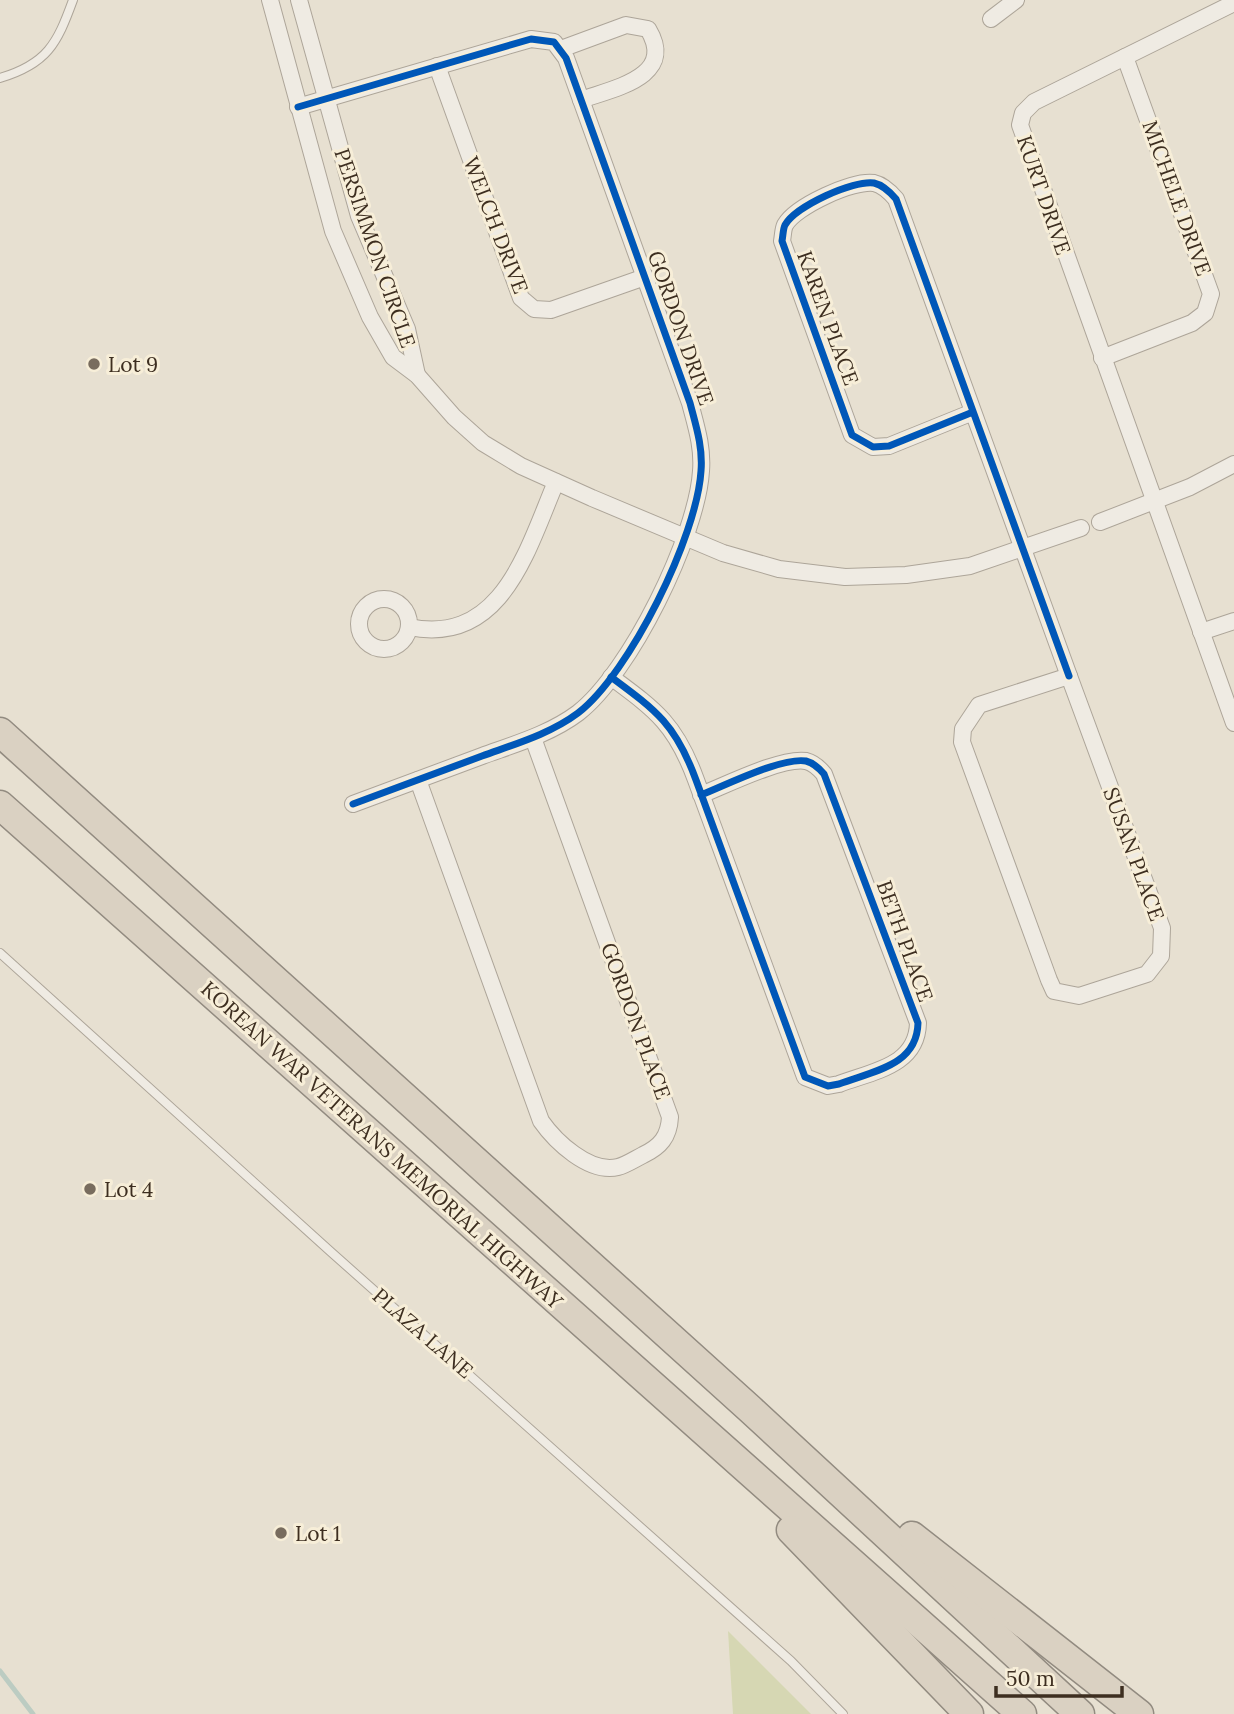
<svg xmlns="http://www.w3.org/2000/svg" width="1234" height="1714" font-family="Lora,serif">
	<rect width="100%" height="100%" fill="#e7e0d1"/>
	<!-- green -->
	<polygon fill="#d6d7b3" points="728,1631 811,1714 733,1714"/>
	<g fill="none" stroke-linecap="round" stroke-linejoin="round">
		<!-- stream -->
		<polyline stroke="#bcccc2" stroke-width="5" points="0,1671 33,1714"/>
		<defs>
			<g id="lane">
				<path d="M 0,78 C 47,64 57,44 73,0"/>
				<polyline points="0,953 331,1252 791,1661 843,1714"/>
			</g>
			<g id="street">
				<polyline points="270,0 333,231 370,317 393,357 417,375 454,417 483,443 521,466 592,498 723,553 779,569 845,577 906,575 970,566 1081,528"/>
				<polyline points="299,0 359,216 407,329 417,375"/>
				<polyline points="1234,3 1034,102 1023,113 1020,125 1234,723"/>
				<polyline points="991,19 1016,0"/>
				<path d="M 561,49 L 626,25 L 648,29 C 677,77 614,88 581,100"/>
				<polyline points="437,66 521,298 534,309 551,310 645,277"/>
				<path d="M 298,107 L 531,39 L 554,42 L 566,58 L 690,403 C 696,426 703,447 701,471 C 697,536 630,673 578,713 C 550,734 515,744 482,756 C 439,772 396,788 353,804"/>
				<polyline points="1102,358 1192,323 1205,313 1211,294 1125,57"/>
				<path d="M 973,412 L 889,446 L 873,447 L 852,435 L 782,241 C 783,236 783,229 785,225 C 796,206 853,180 874,183 C 883,185 890,192 896,199 L 1069,676"/>
				<polyline points="1100,522 1190,487 1234,464"/>
				<circle cx="384" cy="624" r="25"/>
				<path d="M 409,627 C 502,646 527,550 556,482"/>
				<polyline points="1201,632 1234,621"/>
				<polygon points="1069,676 1162,928 1161,956 1147,974 1079,996 1054,991 1049,980 962,742 963,729 979,705"/>
				<path d="M 611,677 C 657,711 676,725 696,780 L 805,1077 L 828,1086 L 839,1084 C 873,1071 917,1066 918,1023 L 824,774 C 819,768 814,763 806,761 C 782,757 726,785 701,795"/>
				<path d="M 418,780 L 541,1121 C 555,1141 589,1174 618,1167 C 626,1165 635,1159 643,1155 C 660,1147 669,1137 670,1117 L 533,738"/>
			</g>
			<g id="highway">
				<polyline points="0,732 750,1409 1080,1714"/>
				<polyline points="0,805 1022,1714"/>
				<polyline points="791,1530 969,1714"/>
				<polyline points="912,1536 1139,1714"/>
			</g>
		</defs>
		<!-- lane casing -->
		<use href="#lane" stroke="#ada599" stroke-width="10"/>
		<!-- street casing -->
		<use href="#street" stroke="#ada599" stroke-width="18"/>
		<!-- highway casing -->
		<use href="#highway" stroke="#928b80" stroke-width="31"/>
		<!-- lane -->
		<use href="#lane" stroke="#efebe3" stroke-width="8"/>
		<!-- street -->
		<use href="#street" stroke="#efebe3" stroke-width="16"/>
		<!-- highway -->
		<use href="#highway" stroke="#dad1c2" stroke-width="28"/>
		<defs>
			<g id="cycleway">
				<path d="M 298,107 L 531,39 L 554,42 L 566,58 L 690,403 C 696,426 703,447 701,471 C 697,536 630,673 578,713 C 550,734 515,744 482,756 C 439,772 396,788 353,804"/>
				<path d="M 973,412 L 889,446 L 873,447 L 852,435 L 782,241 C 783,236 783,229 785,225 C 796,206 853,180 874,183 C 883,185 890,192 896,199 L 1069,676"/>
				<path d="M 611,677 C 657,711 676,725 696,780 L 805,1077 L 828,1086 L 839,1084 C 873,1071 917,1066 918,1023 L 824,774 C 819,768 814,763 806,761 C 782,757 726,785 701,795"/>
			</g>
		</defs>
		<!-- cycleway casing -->
		<use href="#cycleway" stroke="#f7eed8" stroke-width="11"/>
		<!-- cycleway -->
		<use href="#cycleway" stroke="#0057b8" stroke-width="7"/>
	</g>
	<!-- markers -->
	<g fill="#786c5e" stroke="#f7eed8" stroke-width="2.5">
		<circle cx="94" cy="364" r="7"/>
		<circle cx="90" cy="1189" r="7"/>
		<circle cx="281" cy="1533" r="7"/>
	</g>
	<g text-anchor="middle" dominant-baseline="central" stroke-width="6" stroke-linejoin="round" paint-order="stroke">
		<!-- street labels -->
		<g font-size="21" fill="#3d2e20" stroke="#f7eed8">
			<text transform="translate(1044 195) rotate(71)">KURT DRIVE</text>
			<text transform="translate(1177 198) rotate(70)">MICHELE DRIVE</text>
			<text transform="translate(496 225) rotate(69)">WELCH DRIVE</text>
			<text transform="translate(375 248) rotate(71)">PERSIMMON CIRCLE</text>
			<text transform="translate(828 318) rotate(70)">KAREN PLACE</text>
			<text transform="translate(681 328) rotate(71)">GORDON DRIVE</text>
			<text transform="translate(1134 854) rotate(70)">SUSAN PLACE</text>
			<text transform="translate(905 941) rotate(70)">BETH PLACE</text>
			<text transform="translate(636 1021) rotate(70)">GORDON PLACE</text>
			<text transform="translate(382 1145) rotate(42)">KOREAN WAR VETERANS MEMORIAL HIGHWAY</text>
			<text transform="translate(423 1333) rotate(41)">PLAZA LANE</text>
		</g>
		<!-- poi labels -->
		<g font-size="21" fill="#3d2e20" stroke="#f7eed8" text-anchor="start">
			<text x="108" y="364">Lot 9</text>
			<text x="104" y="1189">Lot 4</text>
			<text x="295" y="1533">Lot 1</text>
		</g>
	</g>
	<!-- scale -->
	<path d="M996 1686v10h126v-10" fill="none" stroke="#3d2e20" stroke-width="3.5"/>
	<text x="1006" y="1686" font-size="21" fill="#3d2e20" stroke="#f7eed8" stroke-width="5" paint-order="stroke">50 m</text>
</svg>
